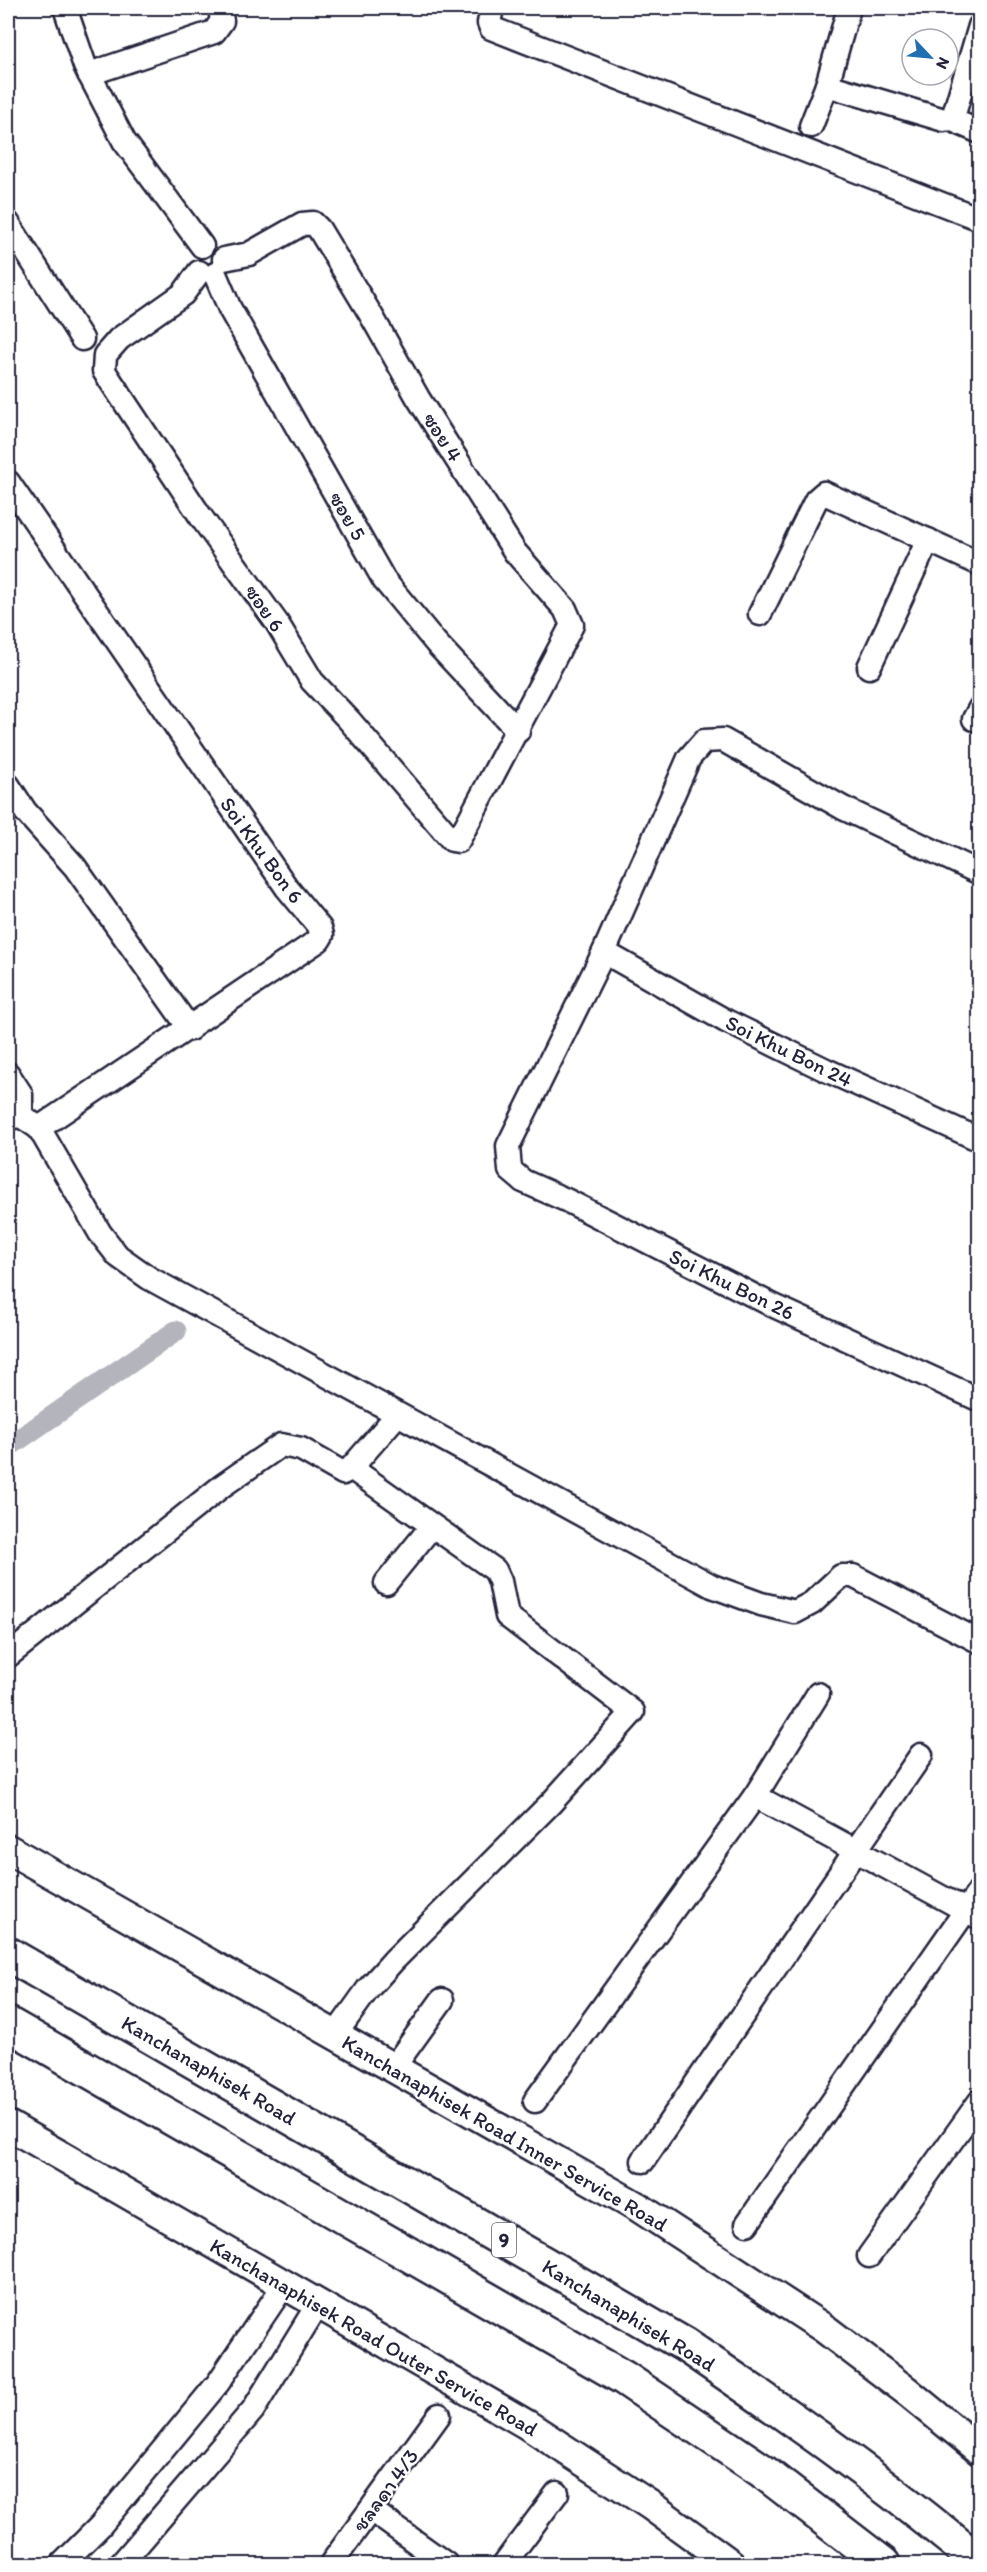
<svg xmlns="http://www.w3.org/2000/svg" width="987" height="2572" font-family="Itim,'Playpen Sans Thai',sans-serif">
	<rect width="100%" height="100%" fill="#fff"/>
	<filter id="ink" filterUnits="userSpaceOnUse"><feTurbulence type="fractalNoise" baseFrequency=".0167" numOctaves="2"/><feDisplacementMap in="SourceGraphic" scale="12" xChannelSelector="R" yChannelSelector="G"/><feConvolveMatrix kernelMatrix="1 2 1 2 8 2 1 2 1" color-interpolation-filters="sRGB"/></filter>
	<g filter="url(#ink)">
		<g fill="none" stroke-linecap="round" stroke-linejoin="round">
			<!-- canal -->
			<polyline stroke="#b4b4bc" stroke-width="21" points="8,1447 176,1331"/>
			<defs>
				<g id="minor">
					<polyline points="65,8 85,66 124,141 202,246"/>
					<polyline points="492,8 489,23 491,28 980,219"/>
					<polyline points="89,74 214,32 222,21 220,8"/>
					<polyline points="827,85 944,120 950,119 980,132"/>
					<polyline points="950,119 954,114 980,26"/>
					<polyline points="811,126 827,85 849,8"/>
					<polyline points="8,223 82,339"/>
					<polyline points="199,272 183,294 119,339 105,355 104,371 201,517 277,623 312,681 349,720 452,840 458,841 572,625 565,609 515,552 418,398 371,315 319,229 313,223 302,224 249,254 224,259"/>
					<polyline points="215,274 230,309 384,580 436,643 518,731"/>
					<polyline points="8,482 287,888 320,928 322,935 319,940 39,1128"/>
					<polyline points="760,614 816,500 824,493 980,564"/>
					<polyline points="869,667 928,540"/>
					<polyline points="974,719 980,708"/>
					<polyline points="8,785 25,811 75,867 190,1029"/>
					<polyline points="980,873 843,808 723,740 704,741 689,758 604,952 508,1146 510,1170 523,1181 566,1200 772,1305 980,1400"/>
					<polyline points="604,952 726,1021 826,1070 980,1140"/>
					<polyline points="8,1074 21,1094 21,1116"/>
					<polyline points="8,1118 21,1116 39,1128 100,1233 118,1256 149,1278 712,1586 761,1604 795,1612 812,1603 841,1576 853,1576 980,1642"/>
					<polyline points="386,1583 432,1526"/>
					<polyline points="8,1656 222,1486 281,1445 301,1449 343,1473 351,1468 397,1415"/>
					<polyline points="755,1796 980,1918"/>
					<polyline points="335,2035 368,1989 394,1960 551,1803 633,1712 507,1616 500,1581 495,1570 351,1468"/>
					<polyline points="393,2068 442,2000"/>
					<polyline points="535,2101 755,1796 818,1694"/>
					<polyline points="643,2161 921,1755"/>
					<polyline points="747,2224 980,1890"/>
					<polyline points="869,2256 980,2101"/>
					<polyline points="371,2510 446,2564"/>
					<polyline points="62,2564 100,2526 218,2383 284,2285"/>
					<polyline points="121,2564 253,2410 318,2304"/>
					<polyline points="331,2564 439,2415"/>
					<polyline points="504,2564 557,2493"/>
				</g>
				<g id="major">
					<polyline points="8,1849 638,2207 825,2329 908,2392 980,2451"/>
					<polyline points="8,2125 526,2424 650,2505 731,2564"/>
				</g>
				<g id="highway">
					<path d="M 8,1954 L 685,2345 C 786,2414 886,2483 980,2563"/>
					<polyline points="8,2024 624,2378 761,2470 883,2564"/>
				</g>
			</defs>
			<!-- minor casing -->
			<use href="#minor" stroke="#22223b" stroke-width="27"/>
			<!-- major casing -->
			<use href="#major" stroke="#22223b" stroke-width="33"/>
			<!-- highway casing -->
			<use href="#highway" stroke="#22223b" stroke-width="38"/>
			<!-- minor -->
			<use href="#minor" stroke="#fff" stroke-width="22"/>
			<!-- major -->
			<use href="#major" stroke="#fff" stroke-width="28"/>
			<!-- highway -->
			<use href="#highway" stroke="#fff" stroke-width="33"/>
		</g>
	</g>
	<g text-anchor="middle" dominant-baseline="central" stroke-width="4.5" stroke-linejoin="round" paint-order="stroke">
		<!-- shield labels -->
		<rect fill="#fff" stroke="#646476" stroke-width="1.5" x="492" y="2223" width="24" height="34" rx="4.5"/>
		<g font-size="20" font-weight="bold" fill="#22223b">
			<text x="504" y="2240">9</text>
		</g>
		<!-- street labels -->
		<g font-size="21" fill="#22223b" stroke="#fff">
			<text transform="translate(443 437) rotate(57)">ซอย 4</text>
			<text transform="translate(348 516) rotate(60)">ซอย 5</text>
			<text transform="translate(265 608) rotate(55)">ซอย 6</text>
			<text transform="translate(262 850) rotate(54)">Soi Khu Bon 6</text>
			<text transform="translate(789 1051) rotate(26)">Soi Khu Bon 24</text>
			<text transform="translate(732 1284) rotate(26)">Soi Khu Bon 26</text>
			<text transform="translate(209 2070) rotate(30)">Kanchanaphisek Road</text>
			<text transform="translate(505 2133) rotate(30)">Kanchanaphisek Road Inner Service Road</text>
			<text transform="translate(629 2315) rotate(31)">Kanchanaphisek Road</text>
			<text transform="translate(374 2337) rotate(30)">Kanchanaphisek Road Outer Service Road</text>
			<text transform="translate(385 2490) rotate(-54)">ชลลดา 4/3</text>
		</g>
	</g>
	<!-- margin -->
	<rect width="987" height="2572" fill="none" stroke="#fff" stroke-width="30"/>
	<rect x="15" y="15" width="957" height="2542" fill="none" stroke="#22223b" stroke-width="2" filter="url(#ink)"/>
	<!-- north arrow -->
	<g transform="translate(930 57) rotate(116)"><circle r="28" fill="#ffffff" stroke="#a7a7b1" stroke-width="1.5"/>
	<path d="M0-4.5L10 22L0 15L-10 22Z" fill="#1f6fb2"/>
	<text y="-9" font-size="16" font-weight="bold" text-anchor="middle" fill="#22223b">N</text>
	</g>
</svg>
